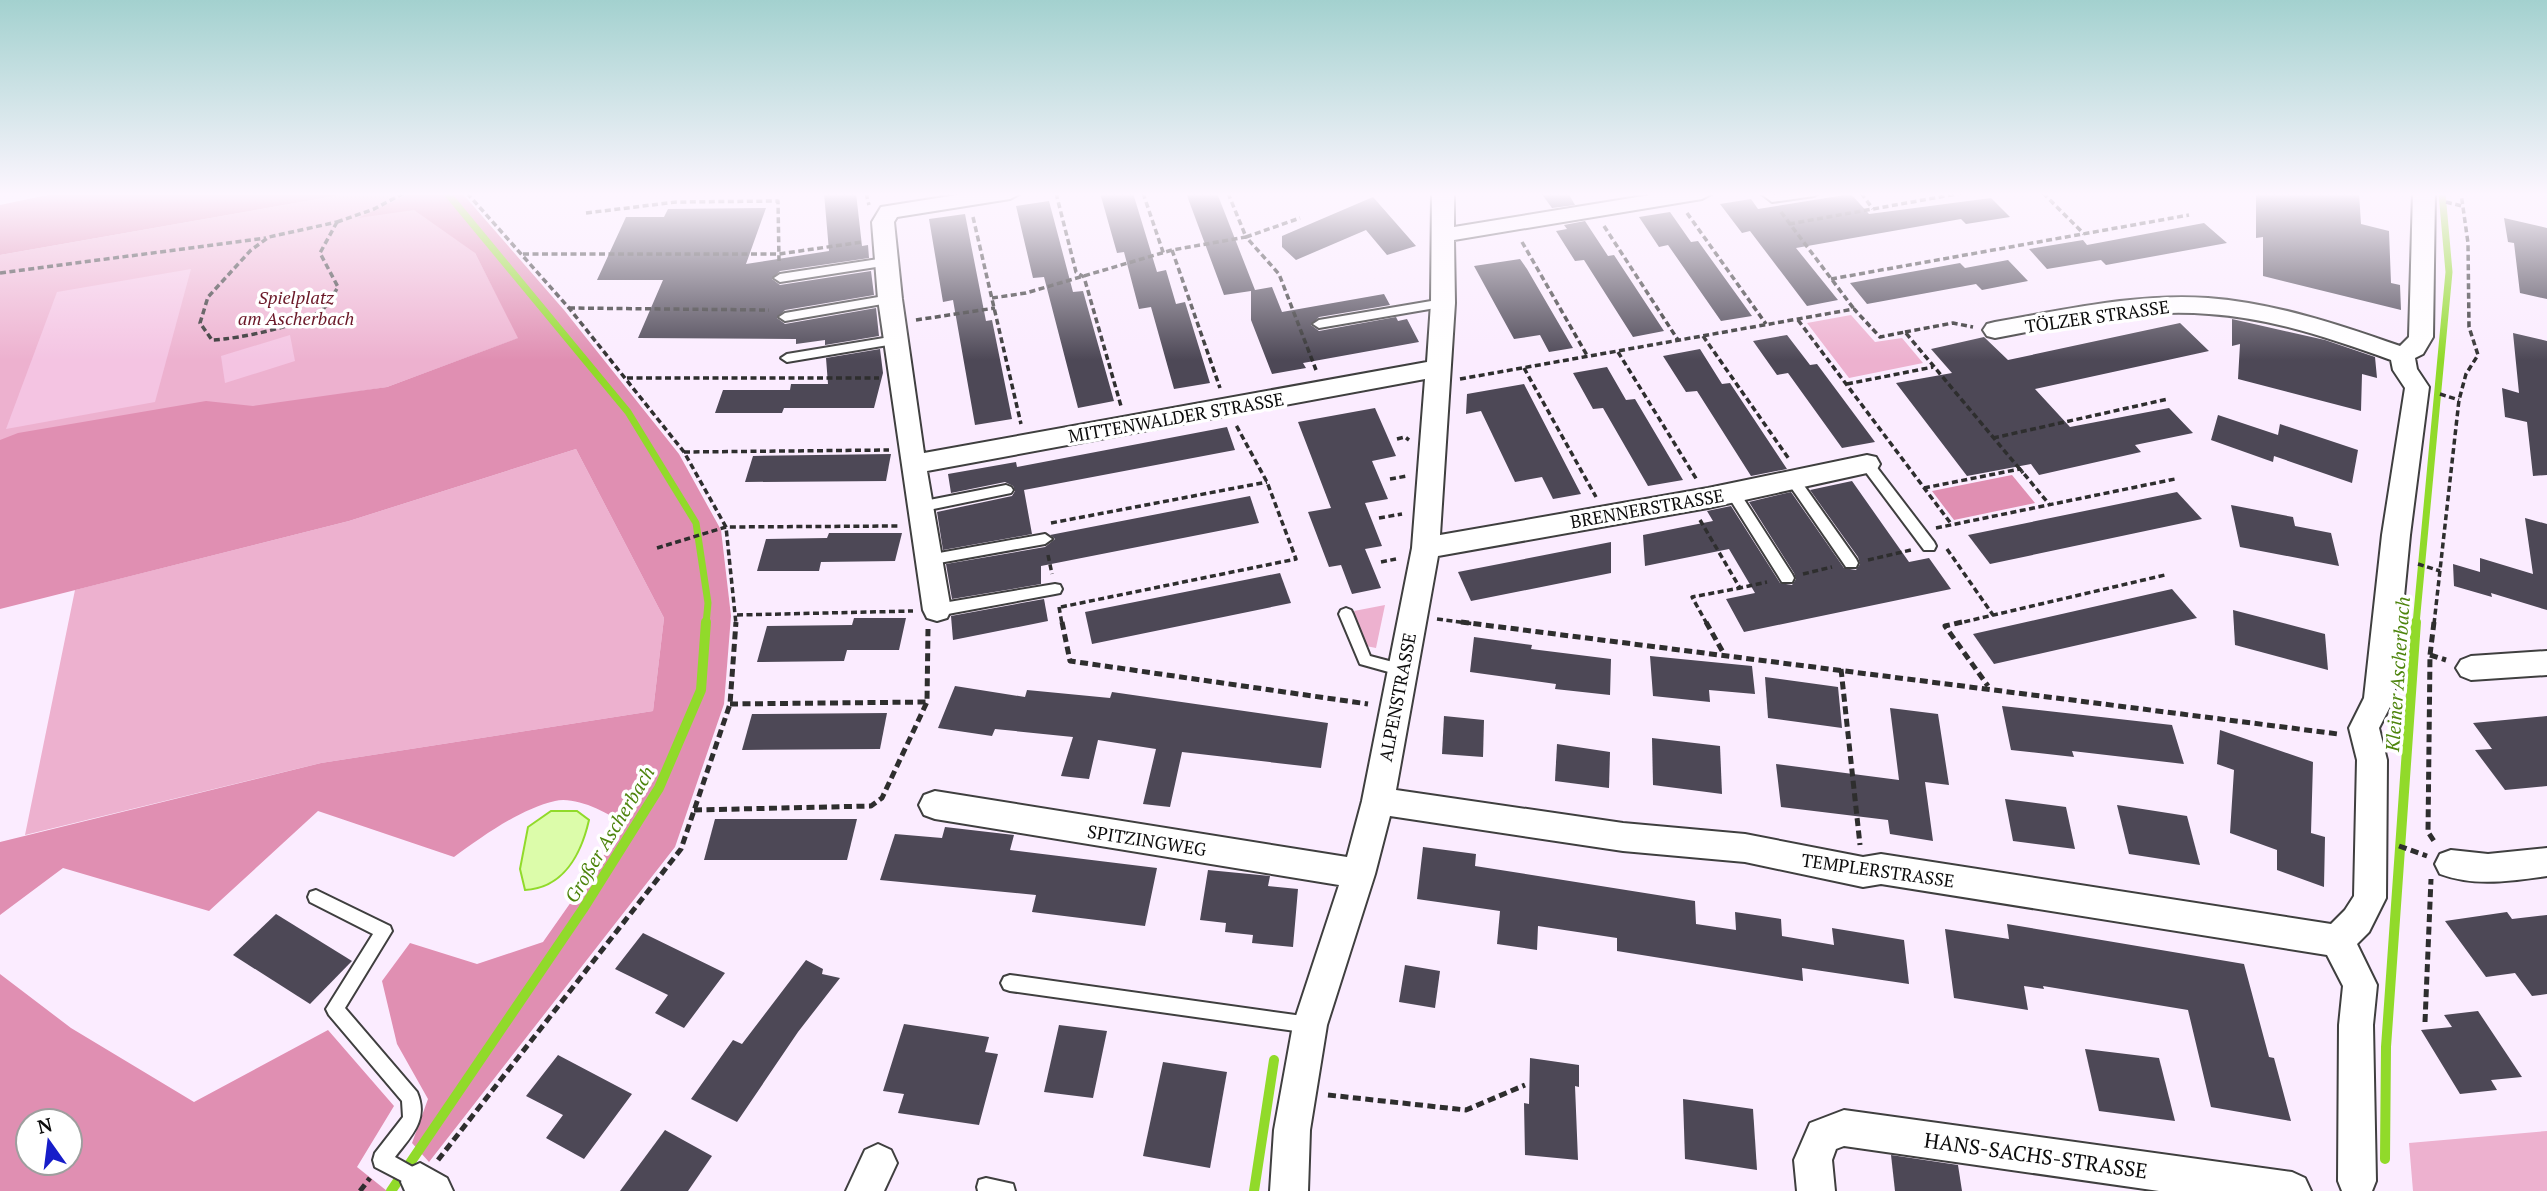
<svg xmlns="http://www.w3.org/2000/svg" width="2547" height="1191" font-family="'PT Serif',serif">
	<rect width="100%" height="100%" fill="#fbecff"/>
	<!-- green -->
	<g fill="#edb1cf">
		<polygon points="352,193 423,193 475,253 519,338 387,387 0,448 0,255"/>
		<polygon points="1851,315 1875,342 1902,338 1923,363 1849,378 1807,323"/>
		<polygon points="576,449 664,618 653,711 321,763 25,835 75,590 349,521"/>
		<polygon points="1385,605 1376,648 1366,646 1354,611"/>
		<polygon points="2547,1131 2547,1191 2413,1191 2409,1143"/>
	</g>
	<!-- forest -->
	<g fill="#e08fb2" fill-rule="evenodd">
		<polygon points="57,193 352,193 0,255 0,205"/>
		<path d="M 411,193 L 462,193 L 564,310 L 679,454 L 721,530 L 731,616 L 724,704 L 675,847 L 429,1162 L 412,1143 L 428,1099 L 397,1044 L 382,981 L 410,943 L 477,964 L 543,942 L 625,825 C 609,813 576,796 555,801 C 520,809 483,836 454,857 L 318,811 L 209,911 L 63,868 L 0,915 L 0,842 L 321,763 L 653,711 L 664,618 L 576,449 L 349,521 L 0,609 L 0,440 L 18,433 L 206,401 L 253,406 L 387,387 L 518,338 L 475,253 L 414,210 L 358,218 Z"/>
		<polygon points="2012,475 2035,503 1954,520 1932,491"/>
		<path d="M 0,974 L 71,1028 L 194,1102 L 328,1030 L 394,1106 L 357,1167 L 387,1191 L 0,1191 ZM 28,1121 L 70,1121 L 70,1163 L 28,1163 Z"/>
	</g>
	<!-- pitch -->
	<g fill="#f4c4e2">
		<polygon points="191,269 155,402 6,429 57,292"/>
		<polygon points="290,335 295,361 225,383 221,356"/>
	</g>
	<!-- water -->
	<path fill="#dcfcaa" stroke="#91da2a" stroke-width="2" d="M 551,811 L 577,811 L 589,820 C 581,855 563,888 525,890 L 520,869 L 528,827 Z"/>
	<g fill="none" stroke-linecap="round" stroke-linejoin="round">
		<!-- stream-far1 -->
		<g stroke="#91da2a" stroke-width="7">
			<polyline points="447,193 628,412 696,523 708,603 706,624"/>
			<polyline points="2416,624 2449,272 2442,193"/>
		</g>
		<!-- stream -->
		<g stroke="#91da2a" stroke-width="10">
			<polyline points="2385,1159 2386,1047 2416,622"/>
			<polyline points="391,1191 583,909 659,788 701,690 706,622"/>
			<polyline points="1254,1191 1274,1060"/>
		</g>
	</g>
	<!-- building -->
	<g fill="#4d4856">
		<polygon points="824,193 856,193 862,246 868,245 869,258 780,271 772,279 780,285 871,271 874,295 785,310 777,318 785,324 876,308 879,336 825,345 825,340 796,344 796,339 638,338 663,280 597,280 626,217 664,217 668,209 766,208 746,264 829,251"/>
		<polygon points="1100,193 1133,193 1157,272 1166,270 1176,304 1185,302 1210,383 1174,389 1151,307 1139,309 1124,252 1117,253"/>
		<polygon points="1186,193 1217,193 1255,290 1272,287 1282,312 1384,294 1390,305 1319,317 1311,325 1319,331 1396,317 1398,321 1407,319 1419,342 1303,363 1306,368 1272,374 1251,320 1251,291 1224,295"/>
		<polygon points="1541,193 1568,193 1575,205 1552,208"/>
		<polygon points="2256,193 2359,193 2361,224 2389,231 2391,283 2400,285 2401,310 2263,276 2263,237 2256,238"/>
		<polygon points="1851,194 1869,214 1991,198 2010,217 1966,224 1961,219 1796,248 1838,300 1807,306 1750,231 1742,233 1720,204 1751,199 1758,209"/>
		<polygon points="1373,197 1416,246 1387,255 1366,230 1296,260 1282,247 1282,236"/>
		<polygon points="1049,201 1073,292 1083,291 1114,401 1078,408 1044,277 1033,278 1016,206"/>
		<polygon points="1670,212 1691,242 1698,241 1752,316 1721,321 1668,245 1659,247 1639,217"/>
		<polygon points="965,214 986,321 992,320 1012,419 975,425 953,300 943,302 929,219"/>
		<polygon points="2504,218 2547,228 2547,299 2520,293 2514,243 2508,242"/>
		<polygon points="1585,221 1608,256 1614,255 1664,331 1633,337 1584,260 1575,261 1556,231 1567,229 1564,225"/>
		<polygon points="2204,223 2227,243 2106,265 2101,260 2047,269 2029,249 2083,240 2087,245"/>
		<polygon points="1520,259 1527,269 1573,348 1549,352 1540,335 1514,339 1474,266"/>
		<polygon points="2008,260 2028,281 1982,290 1976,284 1867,304 1850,283 1960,263 1965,268"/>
		<polygon points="2232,319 2325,340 2375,357 2377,378 2362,374 2361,411 2238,379 2240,344 2232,346"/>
		<polygon points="2180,323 2209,351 2035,389 2070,427 2169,408 2193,433 2135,445 2141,452 2039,475 2031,464 1967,476 1896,383 1952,373 1931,349 1984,337 2008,360"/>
		<polygon points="2513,333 2547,341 2547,475 2533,476 2527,422 2505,417 2502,388 2519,393"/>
		<polygon points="1787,335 1810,365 1817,364 1875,442 1842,448 1788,373 1777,375 1753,341"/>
		<polygon points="880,349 883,373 874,408 784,408 782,413 715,413 723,390 790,390 791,384 828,384 826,358"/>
		<polygon points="1700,349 1722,384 1730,383 1787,469 1751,476 1697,391 1686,392 1663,356"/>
		<polygon points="1607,367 1626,400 1635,399 1683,480 1648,486 1603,408 1593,409 1573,373"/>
		<polygon points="1524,384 1581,494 1553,499 1542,477 1515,482 1481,411 1466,414 1467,394"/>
		<polygon points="1375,408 1396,456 1372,461 1388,499 1365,503 1382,546 1365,549 1381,588 1352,594 1341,565 1329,567 1308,512 1331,508 1298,422"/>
		<polygon points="2218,415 2278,435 2280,424 2358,450 2352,483 2274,456 2273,462 2211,440"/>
		<polygon points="1227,427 1235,450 1024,490 1032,534 943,550 937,512 1012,496 1015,491 1013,486 1005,482 951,493 948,474 1016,462 1017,467"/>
		<polygon points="891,454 886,481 745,482 753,456"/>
		<polygon points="1852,481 1909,562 1929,558 1951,589 1744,632 1726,599 1755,593 1729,549 1645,566 1643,535 1713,521 1707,511 1731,506 1780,583 1792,585 1796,579 1794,573 1749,502 1791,492 1844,568 1856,570 1860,564 1858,557 1810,490"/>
		<polygon points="2177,492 2202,519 1990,564 1968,535"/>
		<polygon points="1250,496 1259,523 1041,566 1041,584 952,599 946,564 1045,547 1055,539 1050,535"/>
		<polygon points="2231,505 2293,517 2295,526 2331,533 2339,566 2240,547"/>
		<polygon points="2525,518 2547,524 2547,610 2491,593 2492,597 2454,586 2453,564 2480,572 2480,558 2533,574"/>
		<polygon points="829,533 902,533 895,561 821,562 819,571 757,571 766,539 827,538"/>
		<polygon points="1611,542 1611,573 1471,601 1458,572"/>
		<polygon points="1280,573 1291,603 1092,644 1085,612"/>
		<polygon points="2172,589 2197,618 1994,664 1973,634"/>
		<polygon points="1044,599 1048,621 953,640 951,616"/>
		<polygon points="2233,610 2325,634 2328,670 2235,645"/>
		<polygon points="854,618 906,618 899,650 847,650 844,661 757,662 767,626 852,625"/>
		<polygon points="1474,637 1532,645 1531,649 1611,659 1610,695 1555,689 1556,684 1470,672"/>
		<polygon points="1650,656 1752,666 1755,694 1709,690 1710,702 1653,696"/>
		<polygon points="1765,677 1838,687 1842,728 1768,718"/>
		<polygon points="955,686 1025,697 1027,690 1110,698 1112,692 1328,723 1321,768 1182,752 1170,807 1143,804 1156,749 1098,740 1089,779 1061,776 1073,737 995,729 992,736 938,728"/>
		<polygon points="2002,706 2172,725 2184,764 2072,751 2074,757 2011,750"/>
		<polygon points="1890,708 1938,714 1949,785 1925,782 1933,841 1890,834 1888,820 1781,807 1776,764 1899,780"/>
		<polygon points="887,713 880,749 742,750 752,714"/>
		<polygon points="1444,716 1484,720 1483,757 1442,754"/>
		<polygon points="2547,716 2547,786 2505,790 2475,750 2492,749 2473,723"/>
		<polygon points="2220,730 2313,762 2311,833 2325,837 2324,887 2277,870 2277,850 2230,833 2234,770 2217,764"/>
		<polygon points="1652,738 1720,746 1722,794 1653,785"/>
		<polygon points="1557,744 1610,752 1609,788 1555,781"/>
		<polygon points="2005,799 2066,807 2075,849 2013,841"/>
		<polygon points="2117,805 2187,816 2200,865 2129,854"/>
		<polygon points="715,819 857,819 847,860 704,860"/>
		<polygon points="945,827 1014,835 1010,850 1157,868 1145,926 1032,912 1036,895 880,880 895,834 942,838"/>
		<polygon points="1423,847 1476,854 1475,866 1695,901 1696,924 1736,930 1735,912 1781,919 1782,936 1834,945 1832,928 1904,940 1909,984 1802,968 1803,981 1617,951 1617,938 1538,926 1537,950 1497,944 1500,911 1417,899"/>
		<polygon points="1208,870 1270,876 1268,886 1298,889 1293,947 1252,943 1253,935 1225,932 1226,923 1200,920"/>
		<polygon points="2507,912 2512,919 2547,915 2547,994 2532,996 2515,973 2486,977 2445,921"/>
		<polygon points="276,914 352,961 310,1004 233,955"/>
		<polygon points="2007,924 2244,964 2269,1057 2274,1058 2291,1121 2211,1107 2188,1010 2043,986 2044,989 2024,986 2028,1010 1954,998 1945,929 2009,939"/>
		<polygon points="643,933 725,973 684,1028 655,1013 668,995 615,969"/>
		<polygon points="806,960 823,969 822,974 840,978 798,1032 737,1122 691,1099 733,1040 742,1044"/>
		<polygon points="1405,965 1440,971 1435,1008 1399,1002"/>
		<polygon points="2478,1011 2522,1077 2491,1080 2497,1090 2460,1094 2421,1030 2452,1027 2444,1015"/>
		<polygon points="904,1024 989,1037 985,1052 998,1054 979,1125 898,1113 904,1094 883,1091"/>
		<polygon points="1059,1025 1107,1031 1093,1098 1044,1092"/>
		<polygon points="2085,1049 2159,1058 2175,1121 2099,1111"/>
		<polygon points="558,1055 632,1094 584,1159 546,1138 563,1115 526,1096"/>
		<polygon points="1530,1058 1579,1065 1579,1087 1575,1086 1578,1160 1525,1155 1524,1103 1529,1104"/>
		<polygon points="1163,1062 1227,1072 1210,1168 1143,1156"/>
		<polygon points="1683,1099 1753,1109 1757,1170 1685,1159"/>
		<polygon points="665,1130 712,1156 688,1191 620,1191"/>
		<polygon points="1891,1155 1958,1165 1962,1191 1895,1191"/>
	</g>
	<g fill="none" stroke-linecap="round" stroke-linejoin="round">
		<defs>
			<g id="service">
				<polygon points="1760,193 1771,193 1774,195 1819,193 1814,196 1772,202"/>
				<polygon points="885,258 889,259 889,265 780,282 774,278 780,274"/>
				<polygon points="890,295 894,296 894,302 785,321 779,317 785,313"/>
				<polygon points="1443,299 1447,300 1447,306 1319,328 1313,324 1319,320"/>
				<polygon points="896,336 900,337 900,343 787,362 781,358 787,354"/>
				<polygon points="1867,459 1872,461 1934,542 1936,546 1934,550 1924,550 1862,467 1861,464 1862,461"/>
				<polygon points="1793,475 1798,477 1856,559 1858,563 1856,567 1846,567 1788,483 1786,480 1788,477"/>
				<polygon points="1006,485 1011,487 1013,490 1011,493 919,512 912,507 919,502"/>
				<polygon points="1733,488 1738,490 1792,574 1794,578 1792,582 1782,582 1728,496 1726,493 1728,490"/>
				<polygon points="1045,534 1052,539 1045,544 928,565 921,560 928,555"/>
				<polygon points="1055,584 1060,585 1062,589 1060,593 1055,594 937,616 932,614 930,610 932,606 937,604"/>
				<polygon points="1346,608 1351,610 1353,614 1370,656 1408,666 1410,670 1408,674 1403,676 1360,664 1339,614 1341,610"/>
				<path d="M 316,890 L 390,926 L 392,931 L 345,1008 L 417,1092 C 429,1120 411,1136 395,1157 L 427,1175 L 429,1182 L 427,1189 L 421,1191 L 375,1167 L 373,1160 L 375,1153 L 403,1117 L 402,1101 L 329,1015 L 326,1009 L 373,934 L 310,902 L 308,897 L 310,892 Z"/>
				<polygon points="1010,975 1310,1017 1316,1019 1319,1025 1316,1031 1310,1033 1010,991 1004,989 1001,983 1004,977"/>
				<polygon points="986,1178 1013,1184 1015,1191 978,1191 977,1187 979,1180"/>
			</g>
			<g id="minor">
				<path d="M 969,193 L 1021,193 L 1010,199 L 897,217 L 894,222 L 902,299 L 924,453 L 1427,362 L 1431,303 L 1432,193 L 1454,193 L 1454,227 L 1662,193 L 1713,193 L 1702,199 L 1454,240 L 1455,303 L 1440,535 L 1708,488 L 1867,455 L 1876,457 L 1880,464 L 1876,471 L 1867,473 L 1708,508 L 1438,556 L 1396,790 L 1623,823 L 1745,834 L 1863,857 L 1881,854 L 2331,924 L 2345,910 L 2354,896 L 2357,760 L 2349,728 L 2364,698 L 2382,535 L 2405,388 L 2393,370 L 2391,360 C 2332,339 2272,318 2209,314 C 2137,308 2065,325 1995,338 L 1987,336 L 1983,330 L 1987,324 L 1995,322 C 2065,310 2136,293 2208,298 C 2274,303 2338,324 2400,346 L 2409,337 L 2413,193 L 2435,193 L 2433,337 L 2423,354 L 2415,358 L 2417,369 L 2429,387 L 2410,535 L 2394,699 L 2379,728 L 2387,760 L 2386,898 L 2369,932 L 2357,944 L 2377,985 L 2373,1025 L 2376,1181 L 2372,1191 L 2342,1191 L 2338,1181 L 2339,1025 L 2343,986 L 2327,955 L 1881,884 L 1863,887 L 1745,862 L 1623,851 L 1390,816 L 1375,874 L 1327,1025 L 1310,1130 L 1308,1191 L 1270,1191 L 1274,1130 L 1293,1025 L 1339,885 L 935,819 L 924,815 L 919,805 L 924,795 L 935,791 L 1347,857 L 1362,801 L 1412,548 L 1425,379 L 927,471 L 951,610 L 947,618 L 937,621 L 927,618 L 923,610 L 878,299 L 872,222 L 881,207 Z"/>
				<polygon points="2547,651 2547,675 2471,680 2461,676 2456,668 2461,660 2471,656"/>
				<path d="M 2547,848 L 2547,876 C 2510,881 2475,887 2440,874 L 2435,864 L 2440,854 L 2451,850 L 2488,854 Z"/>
				<polygon points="1844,1110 2292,1172 2305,1178 2311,1191 2159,1191 1844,1146 1836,1149 1832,1160 1835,1191 1797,1191 1794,1160 1810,1123"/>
				<polygon points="878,1144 891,1150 897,1163 884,1191 846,1191 865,1150"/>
				<polygon points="420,1163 447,1178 453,1191 405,1191 401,1182 407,1169"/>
			</g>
		</defs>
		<!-- service casing -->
		<use href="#service" stroke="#3f3f3f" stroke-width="4"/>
		<!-- minor casing -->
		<use href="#minor" stroke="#3f3f3f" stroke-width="4"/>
		<!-- path-far1 -->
		<g stroke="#2e2e2e" stroke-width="3.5" stroke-dasharray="6 3.5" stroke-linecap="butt">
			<polyline points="467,193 569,308 684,452 726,527 736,624"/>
			<polyline points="866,193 869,205"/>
			<polyline points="1056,193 1076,272 1084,277 1121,406"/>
			<polyline points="1143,193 1164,255"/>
			<polyline points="1228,193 1246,237 1300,218"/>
			<polyline points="1861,193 1873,209"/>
			<polyline points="2043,193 2084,234"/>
			<polyline points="2446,202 2462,206"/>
			<polyline points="1781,212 1854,309"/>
			<polyline points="586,213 676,202 778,201 779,261"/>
			<polyline points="1687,213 1766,324"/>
			<polyline points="973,217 1021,424"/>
			<path d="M 337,222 L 320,253 L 338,287 C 334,293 331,300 326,306 C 310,325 238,339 212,340 L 200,323 L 208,297 L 251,250 L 269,237 Z"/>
			<polyline points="337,222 374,209 404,193"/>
			<polyline points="1789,224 1962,193"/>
			<polyline points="1604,226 1678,340"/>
			<polyline points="1522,242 1588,357"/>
			<polyline points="1172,250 1220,388"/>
			<polyline points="523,254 779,254 862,242"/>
			<polyline points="0,273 266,238"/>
			<polyline points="1831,279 2189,215"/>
			<polyline points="992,298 1026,293 1172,250 1246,237 1279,274 1316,370"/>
			<polyline points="569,308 769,310"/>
			<polyline points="916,320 995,308"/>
			<polyline points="1798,320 1952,525"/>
			<polyline points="1905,332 1953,323 1973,327"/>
			<polyline points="1703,336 1789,459"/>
			<polyline points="1618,352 1697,480"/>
			<polyline points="1524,368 1596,497"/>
			<polyline points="627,378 879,378"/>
			<polyline points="1460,379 1854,309 1880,337 1905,332 2023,473"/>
			<polyline points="1847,384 1933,367"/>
			<polyline points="2440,394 2459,400"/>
			<polyline points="1993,438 2168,399"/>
			<polyline points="1397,439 1405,437 1409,440"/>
			<polyline points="684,452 889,450"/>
			<polyline points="1390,479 1407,476"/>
			<polyline points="1924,488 2020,469 2049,504"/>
			<polyline points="1379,518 1402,514"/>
			<polyline points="1700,520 1740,588 1767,582"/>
			<polyline points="1051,523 1267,482"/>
			<polyline points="1936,528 2175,479"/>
			<polyline points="657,548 726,527 900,526"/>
			<polyline points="1947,549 1993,615"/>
			<polyline points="1048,555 1052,574"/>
			<polyline points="1868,560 1911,550"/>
			<polyline points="1381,562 1396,559"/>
			<polyline points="2418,564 2440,571"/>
			<polyline points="1803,574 1832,567"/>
			<polyline points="1059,607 1062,624"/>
			<polyline points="1061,607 1296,559 1267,482 1236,425"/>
			<polyline points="737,615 913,611"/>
			<polyline points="1437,619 1475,624"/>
			<polyline points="1707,624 1692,597 1740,588"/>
			<polyline points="1955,624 2165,575"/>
			<polyline points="2434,624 2459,400 2466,374 2478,355 2469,327 2468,243 2461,193"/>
		</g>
		<!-- path -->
		<g stroke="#2e2e2e" stroke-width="5" stroke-dasharray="8 4.5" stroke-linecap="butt">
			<polyline points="1062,622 1070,661 1368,704"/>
			<polyline points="1461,622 2338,734"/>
			<polyline points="1706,622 1724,654"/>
			<polyline points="1962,622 1945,626 1988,686"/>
			<polyline points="2434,622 2430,655 2428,832 2436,844"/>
			<polyline points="2430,655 2446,660"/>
			<polyline points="1841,669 1860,845"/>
			<polyline points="730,704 927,702"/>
			<polyline points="694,810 871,806 882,798 927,702 928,629"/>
			<polyline points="2399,846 2427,856"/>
			<polyline points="2425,1022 2431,879"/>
			<polyline points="1328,1095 1466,1110 1525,1085"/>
			<polyline points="438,1160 681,849 730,704 736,622"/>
			<polyline points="360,1191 370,1178"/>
		</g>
		<!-- service -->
		<use href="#service" fill="#fff" fill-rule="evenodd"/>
		<!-- minor -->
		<use href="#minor" fill="#fff" fill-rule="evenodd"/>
	</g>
	<!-- sky -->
	<linearGradient id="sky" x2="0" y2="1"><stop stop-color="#a3d1cf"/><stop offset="0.54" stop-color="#fdf6ff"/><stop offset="1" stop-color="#fdf6ff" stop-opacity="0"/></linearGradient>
	<rect width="2547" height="360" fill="url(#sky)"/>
	<g text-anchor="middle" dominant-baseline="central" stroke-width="7" stroke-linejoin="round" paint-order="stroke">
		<!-- park labels -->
		<g font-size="18" font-style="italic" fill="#6a1727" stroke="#fff">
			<text x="296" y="297">Spielplatz<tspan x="296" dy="21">am Ascherbach</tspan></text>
		</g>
		<!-- street labels -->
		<g font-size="18" fill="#0c0c0c" stroke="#fff">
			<text transform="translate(2097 316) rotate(-8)">TÖLZER STRASSE</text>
			<text transform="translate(1176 417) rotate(-10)">MITTENWALDER STRASSE</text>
			<text transform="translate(1647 508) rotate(-10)">BRENNERSTRASSE</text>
			<text transform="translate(1397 697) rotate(-79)">ALPENSTRASSE</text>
			<text transform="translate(1147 840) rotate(9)">SPITZINGWEG</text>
			<text transform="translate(1878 870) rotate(8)">TEMPLERSTRASSE</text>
		</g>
		<!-- water labels -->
		<g font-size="19" font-style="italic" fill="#4d840c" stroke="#fff">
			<text transform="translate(2397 674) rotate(-86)">Kleiner Ascherbach</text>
			<text transform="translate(609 834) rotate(-59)">Großer Ascherbach</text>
		</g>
		<!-- near-street labels -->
		<g font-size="21" fill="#0c0c0c" stroke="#fff">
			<text transform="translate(2036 1155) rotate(8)">HANS-SACHS-STRASSE</text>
		</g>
	</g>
	<!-- north arrow -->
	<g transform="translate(49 1142) rotate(346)"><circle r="33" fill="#ffffff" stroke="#9e9e9e" stroke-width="2"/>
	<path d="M0-5L12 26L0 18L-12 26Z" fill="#171dc9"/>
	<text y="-10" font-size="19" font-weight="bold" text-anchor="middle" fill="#0c0c0c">N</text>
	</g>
</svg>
